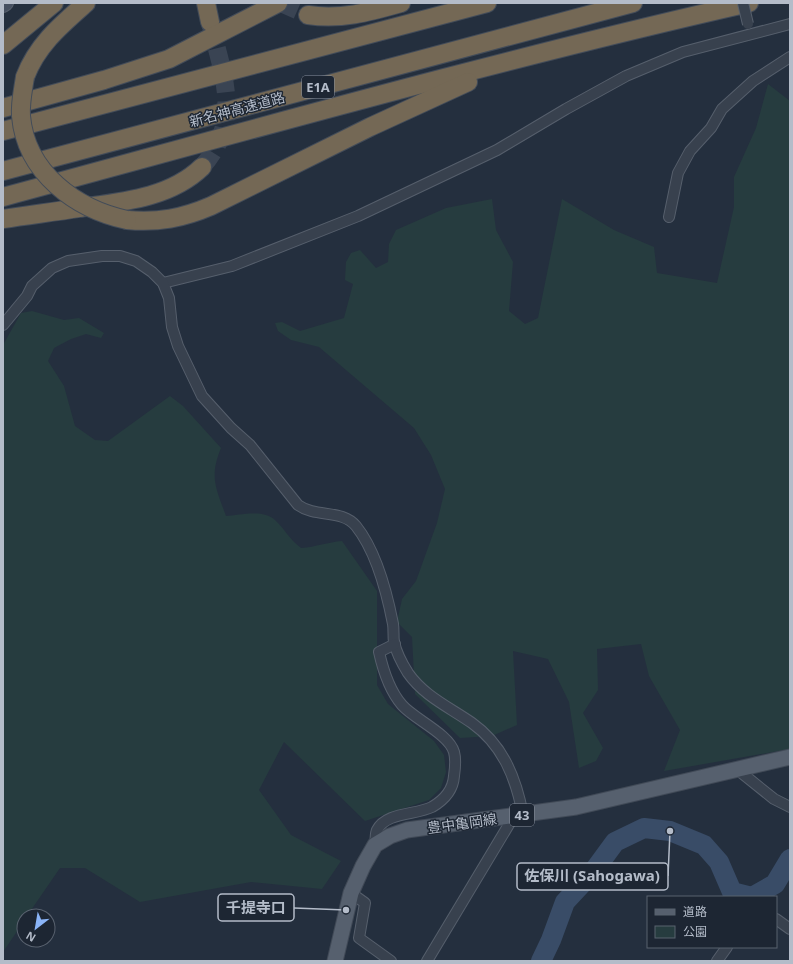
<svg xmlns="http://www.w3.org/2000/svg" width="793" height="964" font-family="'Noto Sans','Noto Sans JP',sans-serif">
	<rect width="100%" height="100%" fill="#242f3e"/>
	<!-- green -->
	<g fill="#263c3f">
		<polygon points="768,84 790,101 790,749 664,771 680,730 649,676 641,644 597,649 598,690 583,713 603,748 596,761 579,768 569,702 548,659 513,651 517,725 492,736 460,738 415,694 412,637 397,622 402,599 416,581 437,523 445,489 431,455 414,428 319,347 291,340 278,331 275,323 282,322 300,331 344,318 353,284 345,280 346,262 351,253 360,250 376,268 388,262 389,244 396,230 446,208 492,199 496,230 513,262 509,311 525,324 538,318 562,199 614,230 654,247 657,273 717,283 734,207 734,177 756,128"/>
		<path d="M 32,311 L 64,320 L 79,318 L 104,333 L 101,338 L 86,334 L 71,339 L 54,348 L 48,361 L 64,386 L 75,426 L 95,440 L 108,441 L 170,396 L 183,406 L 221,448 C 209,477 216,488 226,516 C 240,515 264,509 275,520 C 285,529 288,538 301,548 C 316,547 328,542 342,541 L 377,591 L 377,685 L 388,704 L 434,741 L 444,755 L 446,772 L 441,788 L 429,800 L 365,821 L 284,742 L 259,790 L 291,835 L 341,861 L 322,889 L 251,882 L 140,902 L 85,868 L 60,868 L 27,916 L 24,916 L 24,921 L 3,952 L 3,345 L 21,313 Z"/>
	</g>
	<g fill="none" stroke-linecap="round" stroke-linejoin="round">
		<!-- river -->
		<polyline stroke="#394c67" stroke-width="20" points="541,961 551,940 565,902 593,872 615,842 644,828 670,831 704,845 719,862 732,892 752,897 775,884 790,859"/>
		<!-- highway-tunnel -->
		<g stroke="#3a4453" stroke-width="18" stroke-dasharray="18 9" stroke-linecap="butt">
			<polyline points="281,3 308,15"/>
			<path d="M 202,167 C 243,120 223,76 210,22"/>
		</g>
		<defs>
			<g id="street">
				<polyline points="669,217 678,173 690,151 711,128 722,109 753,81 790,57"/>
				<polyline points="163,283 232,266 358,216 497,150 566,109 626,76 683,52 790,24"/>
				<path d="M 3,325 L 27,296 L 32,286 L 52,268 L 68,261 L 102,256 L 120,256 L 136,261 L 152,272 L 163,283 L 169,298 L 172,327 L 178,346 L 202,396 L 231,428 L 250,445 L 298,505 C 316,518 342,509 356,526 C 376,551 387,593 393,624 C 394,630 393,636 394,642 C 396,651 403,665 408,673 C 424,696 449,707 472,723 C 503,745 516,778 523,815"/>
				<polyline points="738,770 774,799 790,807"/>
				<path d="M 375,845 C 376,841 375,834 377,830 C 386,812 416,815 432,807 C 444,800 453,791 454,776 C 455,769 456,759 454,752 C 449,734 414,719 402,705 C 389,690 383,670 379,652 L 395,644"/>
				<polyline points="351,893 365,903 359,938 391,961"/>
				<polyline points="776,919 790,929"/>
				<polyline points="427,961 514,816"/>
				<polyline points="717,961 727,947"/>
			</g>
			<polyline id="secondary" points="3,5 6,3"/>
			<polyline id="primary" points="335,961 351,893 363,866 375,845 390,836 407,830 576,807 790,757"/>
			<g id="highway">
				<polyline points="206,3 210,22"/>
				<path d="M 308,15 C 341,20 369,12 401,3"/>
				<polyline points="3,45 54,3"/>
				<path d="M 25,77 C 37,45 61,25 86,3"/>
				<polyline points="3,108 104,80 169,59 278,3"/>
				<polyline points="3,131 487,3"/>
				<polyline points="3,171 633,3"/>
				<path d="M 3,197 C 251,130 498,60 749,3"/>
				<path d="M 3,219 C 28,215 54,212 79,208 C 122,202 170,198 202,167"/>
				<path d="M 127,220 C 158,223 183,218 211,206 L 370,127 L 468,82"/>
			</g>
		</defs>
		<!-- street casing -->
		<use href="#street" stroke="#565f6c" stroke-width="12"/>
		<!-- secondary casing -->
		<use href="#secondary" stroke="#565f6c" stroke-width="16"/>
		<!-- primary casing -->
		<use href="#primary" stroke="#414a57" stroke-width="17"/>
		<!-- highway casing -->
		<use href="#highway" stroke="#434c59" stroke-width="20"/>
		<!-- street -->
		<use href="#street" stroke="#38414e" stroke-width="10"/>
		<!-- secondary -->
		<use href="#secondary" stroke="#465061" stroke-width="14"/>
		<!-- primary -->
		<use href="#primary" stroke="#56606e" stroke-width="15"/>
		<!-- highway -->
		<use href="#highway" stroke="#746855" stroke-width="18"/>
		<defs>
			<polyline id="street-bridge" points="743,3 748,24"/>
			<path id="highway-bridge" d="M 25,77 C 23,90 20,103 21,116 C 26,173 76,209 127,220"/>
		</defs>
		<!-- street-bridge casing -->
		<use href="#street-bridge" stroke="#565f6c" stroke-width="12" stroke-linecap="butt"/>
		<!-- highway-bridge casing -->
		<use href="#highway-bridge" stroke="#434c59" stroke-width="20" stroke-linecap="butt"/>
		<!-- street-bridge -->
		<use href="#street-bridge" stroke="#38414e" stroke-width="10"/>
		<!-- highway-bridge -->
		<use href="#highway-bridge" stroke="#746855" stroke-width="18"/>
	</g>
	<g text-anchor="middle" dominant-baseline="central" stroke-width="3" stroke-linejoin="round" paint-order="stroke">
		<!-- shield labels -->
		<g fill="#1d2633" stroke="#878f9c" stroke-width="1">
			<rect x="302" y="76" width="32" height="22" rx="3"/>
			<rect x="510" y="804" width="24" height="22" rx="3"/>
		</g>
		<g font-size="13" font-weight="bold" fill="#b4bcc9">
			<text x="318" y="87">E1A</text>
			<text x="522" y="815">43</text>
		</g>
		<!-- street labels -->
		<g font-size="14" fill="#b4bcc9" stroke="#1d2633">
			<text transform="translate(237 109) rotate(-15)">新名神高速道路</text>
			<text transform="translate(462 823) rotate(-8)">豊中亀岡線</text>
		</g>
	</g>
	<!-- callouts -->
	<path fill="none" stroke="#b4bcc9" stroke-width="1.5" d="M670 831L668 876M346 910L294 908"/>
	<g fill="#b4bcc9" stroke="#1d2633" stroke-width="1.5">
		<circle cx="670" cy="831" r="4"/>
		<circle cx="346" cy="910" r="4"/>
	</g>
	<g fill="#1d2633" stroke="#b4bcc9" stroke-width="1.5">
		<rect x="517" y="863" width="151" height="27" rx="4"/>
		<rect x="218" y="894" width="76" height="27" rx="4"/>
	</g>
	<g font-size="15" text-anchor="middle" font-weight="bold" fill="#b4bcc9">
		<text x="592" y="881">佐保川 (Sahogawa)</text>
		<text x="256" y="913">千提寺口</text>
	</g>
	<!-- border -->
	<rect width="793" height="964" fill="none" stroke="#b4bcc9" stroke-width="8"/>
	<!-- legend -->
	<rect x="647" y="896" width="130" height="52" fill="#1d2633" stroke="#59626f"/>
	<rect x="655" y="909" width="20" height="6" fill="#56606e" stroke="#59626f"/>
	<text x="683" y="916" font-size="12" fill="#b4bcc9">道路</text>
	<rect x="655" y="926" width="20" height="12" fill="#263c3f" stroke="#59626f"/>
	<text x="683" y="936" font-size="12" fill="#b4bcc9">公園</text>
	<!-- north arrow -->
	<g transform="translate(36 928) rotate(211)"><circle r="19" fill="#1d2633" stroke="#59626f"/>
	<path d="M0-3L7 15L0 10L-7 15Z" fill="#8ab4f8"/>
	<text y="-6" font-size="11" font-weight="bold" text-anchor="middle" fill="#b4bcc9">N</text>
	</g>
</svg>
